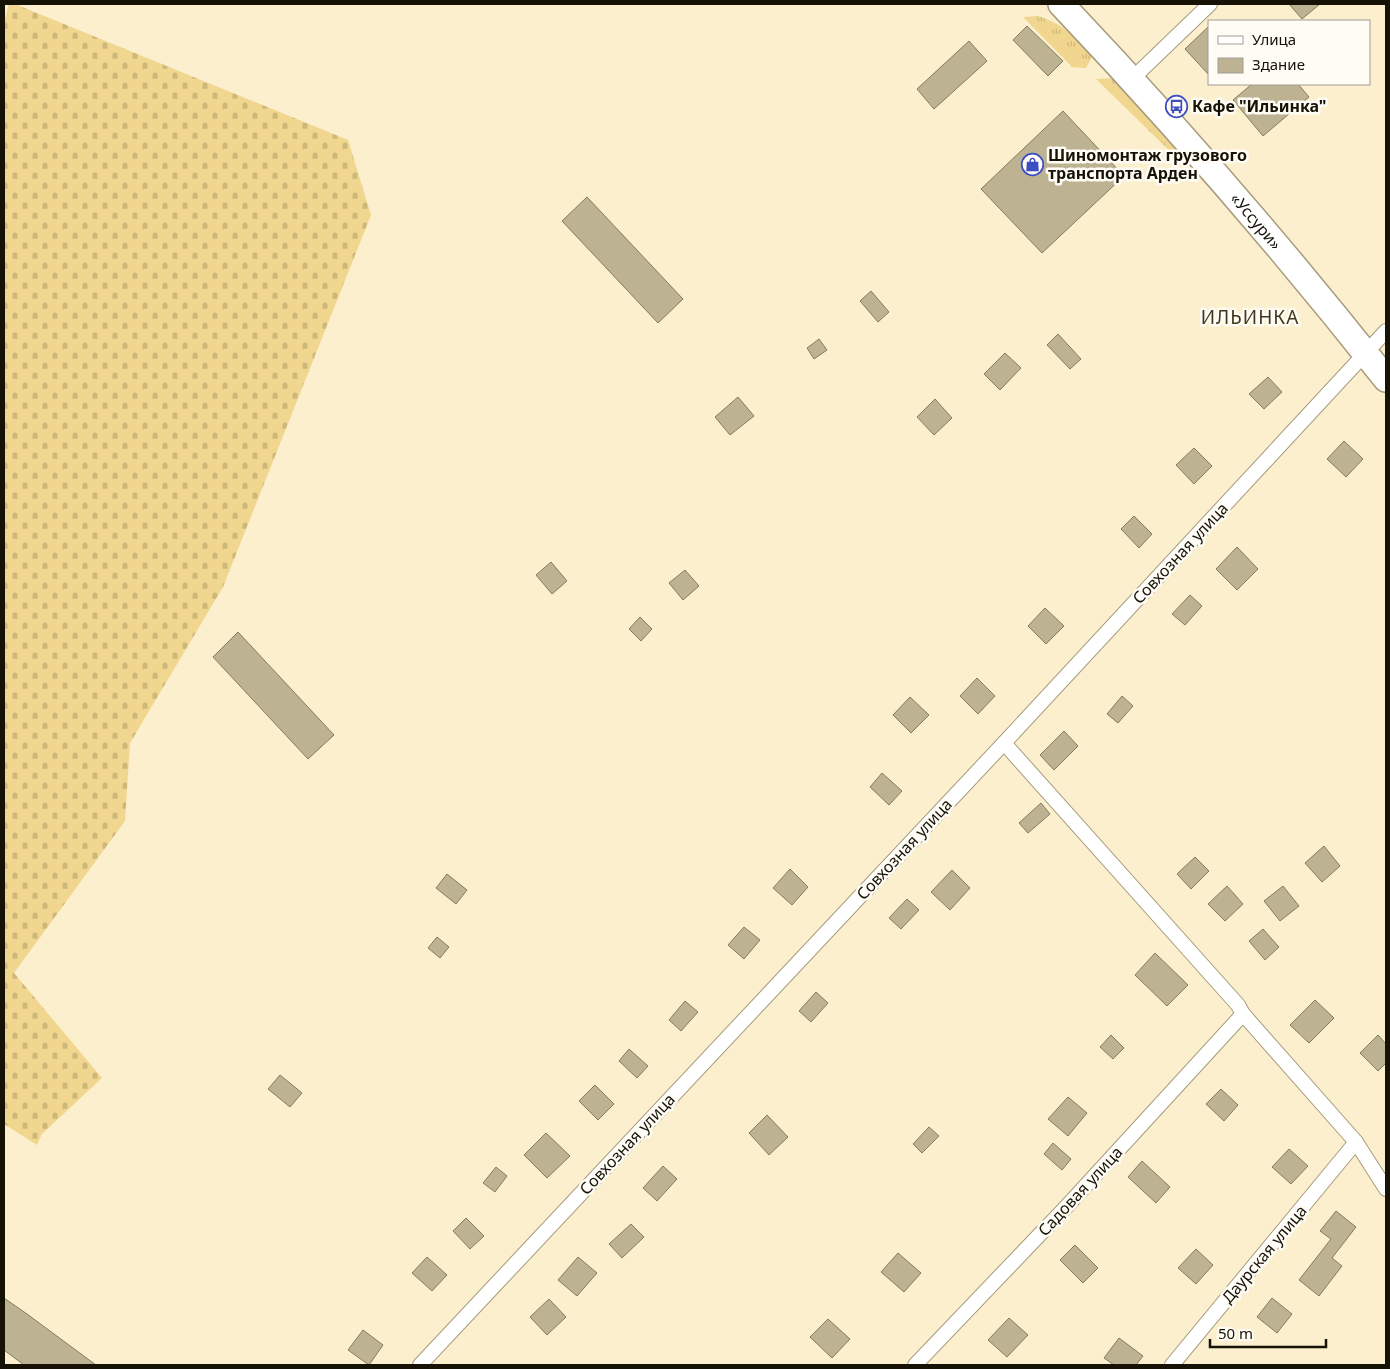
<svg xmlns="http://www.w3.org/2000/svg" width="1390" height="1369" font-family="'Noto Sans',sans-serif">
	<defs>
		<pattern id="grass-tufts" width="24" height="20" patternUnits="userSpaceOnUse" patternTransform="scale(1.25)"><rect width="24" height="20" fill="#f0d68e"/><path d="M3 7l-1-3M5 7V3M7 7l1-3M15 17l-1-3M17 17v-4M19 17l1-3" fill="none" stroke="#cdb779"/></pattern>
		<pattern id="cemetery-stones" width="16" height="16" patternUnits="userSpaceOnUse" patternTransform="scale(1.25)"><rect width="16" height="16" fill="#f0d68e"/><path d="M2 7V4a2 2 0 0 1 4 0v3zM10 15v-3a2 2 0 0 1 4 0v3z" fill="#cdb779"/></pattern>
	</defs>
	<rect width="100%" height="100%" fill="#fbefcd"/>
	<!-- grass -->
	<g fill="url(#grass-tufts)">
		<path d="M 1038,16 C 1063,24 1074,36 1093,55 L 1086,68 L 1072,67 L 1023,17 Z"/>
		<polygon points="1119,78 1184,155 1181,162 1096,79"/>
	</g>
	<!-- cemetery -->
	<polygon fill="url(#cemetery-stones)" points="9,4 15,4 348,140 371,215 223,587 130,743 125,821 14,973 102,1078 42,1134 37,1145 4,1124 4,22"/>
	<!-- building -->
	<g fill="#bdb292" stroke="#867c5d">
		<polygon points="1289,4 1320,4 1302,19"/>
		<polygon points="1027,26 1063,61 1048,76 1013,40"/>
		<polygon points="1209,26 1209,75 1185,49"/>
		<polygon points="969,41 987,61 934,109 917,89"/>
		<polygon points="1252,84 1298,84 1309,97 1263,136 1233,100"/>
		<polygon points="1063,111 1124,176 1042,253 981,189"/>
		<polygon points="587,197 683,299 658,323 562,221"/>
		<polygon points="871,291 889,312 878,322 860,301"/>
		<polygon points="1058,334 1081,359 1070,369 1047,345"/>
		<polygon points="819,339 827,350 814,359 807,348"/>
		<polygon points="1005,353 1021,368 1000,390 984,374"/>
		<polygon points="1268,377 1282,392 1264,409 1249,394"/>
		<polygon points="738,397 754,416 730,435 715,417"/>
		<polygon points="935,399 952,418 934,435 917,417"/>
		<polygon points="1344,441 1363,459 1346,477 1327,459"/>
		<polygon points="1194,448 1212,466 1194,484 1176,465"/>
		<polygon points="1134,516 1152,534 1139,548 1121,529"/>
		<polygon points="1237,547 1258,569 1237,590 1216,569"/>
		<polygon points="551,562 567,581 552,594 536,575"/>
		<polygon points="685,570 699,586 683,600 669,583"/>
		<polygon points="1190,595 1202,606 1185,625 1172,614"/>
		<polygon points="1045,608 1064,626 1046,644 1028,626"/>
		<polygon points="640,617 652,629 641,641 629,629"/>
		<polygon points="238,632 334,735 308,759 213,657"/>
		<polygon points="977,678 995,696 978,714 960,696"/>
		<polygon points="1122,696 1133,706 1118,723 1107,714"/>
		<polygon points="910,697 929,715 911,733 893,715"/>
		<polygon points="1064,731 1078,746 1054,770 1040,755"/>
		<polygon points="882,773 902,791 889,805 870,787"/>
		<polygon points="1041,803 1050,814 1028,833 1019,823"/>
		<polygon points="1324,846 1340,866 1322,882 1305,863"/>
		<polygon points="1195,857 1209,871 1191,889 1177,874"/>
		<polygon points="790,869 808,887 792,905 773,888"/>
		<polygon points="952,870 970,888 950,910 931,892"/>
		<polygon points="447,874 467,890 456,904 436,888"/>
		<polygon points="1227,886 1243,904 1225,921 1208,904"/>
		<polygon points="1283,886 1299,906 1280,921 1264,901"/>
		<polygon points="907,899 919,910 901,929 889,918"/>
		<polygon points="744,927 760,940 744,959 728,945"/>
		<polygon points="1263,929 1279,947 1265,960 1249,941"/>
		<polygon points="437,937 449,947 440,958 428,948"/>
		<polygon points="1155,953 1188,985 1167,1006 1135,975"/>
		<polygon points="816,992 828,1003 811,1022 799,1011"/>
		<polygon points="1315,1000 1334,1018 1309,1043 1290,1025"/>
		<polygon points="685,1001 698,1012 681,1031 669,1020"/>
		<polygon points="1111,1035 1124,1048 1113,1059 1100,1047"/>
		<polygon points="1378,1035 1386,1044 1386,1063 1378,1071 1360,1053"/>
		<polygon points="629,1049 648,1066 637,1078 619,1061"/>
		<polygon points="280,1075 302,1093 290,1107 268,1089"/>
		<polygon points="595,1085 614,1104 598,1120 579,1101"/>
		<polygon points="1221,1089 1238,1105 1224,1121 1206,1104"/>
		<polygon points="1068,1097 1087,1113 1068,1136 1048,1119"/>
		<polygon points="767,1115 788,1137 769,1155 749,1133"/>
		<polygon points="929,1127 939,1136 922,1153 913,1144"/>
		<polygon points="546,1133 570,1156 547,1178 524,1155"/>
		<polygon points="1053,1143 1071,1159 1062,1170 1044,1154"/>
		<polygon points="1289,1149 1308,1166 1291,1184 1272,1167"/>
		<polygon points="1142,1161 1170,1187 1156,1203 1128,1177"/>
		<polygon points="663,1166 677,1179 657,1201 643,1188"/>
		<polygon points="496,1167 507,1176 495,1192 483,1183"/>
		<polygon points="1336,1211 1356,1227 1332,1258 1342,1266 1319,1296 1299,1280 1331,1239 1320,1231"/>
		<polygon points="466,1218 484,1236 470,1249 453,1231"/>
		<polygon points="631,1224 644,1237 622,1258 609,1244"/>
		<polygon points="1075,1245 1098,1268 1083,1283 1060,1260"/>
		<polygon points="1196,1249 1213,1265 1196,1284 1178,1268"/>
		<polygon points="898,1253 921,1273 904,1292 881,1272"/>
		<polygon points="427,1257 447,1275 432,1291 412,1273"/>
		<polygon points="578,1257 597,1273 577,1296 558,1280"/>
		<polygon points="4,1298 27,1314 96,1365 24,1365 4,1350"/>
		<polygon points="1272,1298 1292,1314 1277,1333 1257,1317"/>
		<polygon points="549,1299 566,1317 547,1335 530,1317"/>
		<polygon points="1009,1318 1028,1335 1007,1357 988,1340"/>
		<polygon points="828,1319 850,1339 832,1358 810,1337"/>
		<polygon points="363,1330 383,1345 369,1365 348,1350"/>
		<polygon points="1119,1338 1143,1356 1136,1365 1114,1365 1104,1358"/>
	</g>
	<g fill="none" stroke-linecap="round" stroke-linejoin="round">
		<defs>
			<g id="street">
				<polyline points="1132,79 1210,4"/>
				<polyline points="1004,743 1238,1005 1243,1014 1356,1142 1386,1189"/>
				<polyline points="420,1365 1004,743 1386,331"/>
				<polyline points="915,1365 1067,1206 1243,1014"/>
				<polyline points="1172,1365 1356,1142"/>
			</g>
			<g id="highway">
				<path id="s1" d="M 1061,4 C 1175,124 1283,249 1386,379"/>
			</g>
		</defs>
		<!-- street casing -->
		<use href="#street" stroke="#a69b7c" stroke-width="16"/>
		<!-- highway casing -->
		<use href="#highway" stroke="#a69b7c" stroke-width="28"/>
		<!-- street -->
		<use href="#street" stroke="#fff" stroke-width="14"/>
		<!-- highway -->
		<use href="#highway" stroke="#fff" stroke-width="25"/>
	</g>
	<!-- icons -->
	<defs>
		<symbol id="bus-ring" viewBox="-11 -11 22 22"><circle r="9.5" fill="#fffcf6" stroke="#3c4ec1" stroke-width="1.5"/><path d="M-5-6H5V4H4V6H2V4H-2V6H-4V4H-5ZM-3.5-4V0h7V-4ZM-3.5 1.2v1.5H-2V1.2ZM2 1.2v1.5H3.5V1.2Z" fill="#3c4ec1"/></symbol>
		<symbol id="shop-ring" viewBox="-11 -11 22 22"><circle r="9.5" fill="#fffcf6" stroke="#3c4ec1" stroke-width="1.5"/><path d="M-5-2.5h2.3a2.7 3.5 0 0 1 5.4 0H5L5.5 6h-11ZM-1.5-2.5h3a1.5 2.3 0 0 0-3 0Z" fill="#3c4ec1"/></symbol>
	</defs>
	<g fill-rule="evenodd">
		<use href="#bus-ring" x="1164" y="94" width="25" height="25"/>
		<use href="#shop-ring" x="1020" y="152" width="25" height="25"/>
	</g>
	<g text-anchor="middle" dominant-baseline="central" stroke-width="5" stroke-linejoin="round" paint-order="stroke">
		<!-- poi labels -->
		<g font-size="16" font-weight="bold" fill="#161206" stroke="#fffcf6" text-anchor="start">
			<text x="1192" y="106">Кафе "Ильинка"</text>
			<text x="1048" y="155">Шиномонтаж грузового<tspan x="1048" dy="18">транспорта Арден</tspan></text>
		</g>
		<!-- street labels -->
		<g font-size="16" fill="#161206" stroke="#fffcf6">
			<text stroke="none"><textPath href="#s1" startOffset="292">«Уссури»</textPath></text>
			<text transform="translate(1180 553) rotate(-47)">Совхозная улица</text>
			<text transform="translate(904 849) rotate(-47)">Совхозная улица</text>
			<text transform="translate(627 1144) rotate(-47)">Совхозная улица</text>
			<text transform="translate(1080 1191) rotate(-47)">Садовая улица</text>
			<text transform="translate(1264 1254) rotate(-50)">Даурская улица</text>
		</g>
		<!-- quarter labels -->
		<g font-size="19" letter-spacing="1" fill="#40361a" stroke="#fffcf6">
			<text x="1250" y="317">ИЛЬИНКА</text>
		</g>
	</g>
	<!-- border -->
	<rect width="1390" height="1369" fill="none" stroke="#161206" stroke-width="10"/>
	<!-- legend -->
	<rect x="1208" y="20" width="162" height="65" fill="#fffcf6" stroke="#a29e96"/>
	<rect x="1218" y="36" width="25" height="8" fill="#ffffff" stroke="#a29e96"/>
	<text x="1252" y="45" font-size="15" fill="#161206">Улица</text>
	<rect x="1218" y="58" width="25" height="15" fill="#bdb292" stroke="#a29e96"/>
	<text x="1252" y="70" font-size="15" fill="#161206">Здание</text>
	<!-- scale -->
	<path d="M1210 1339v8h116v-8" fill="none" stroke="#161206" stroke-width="2.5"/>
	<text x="1218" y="1339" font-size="15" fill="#161206" stroke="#fffcf6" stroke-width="4" paint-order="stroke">50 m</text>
</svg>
